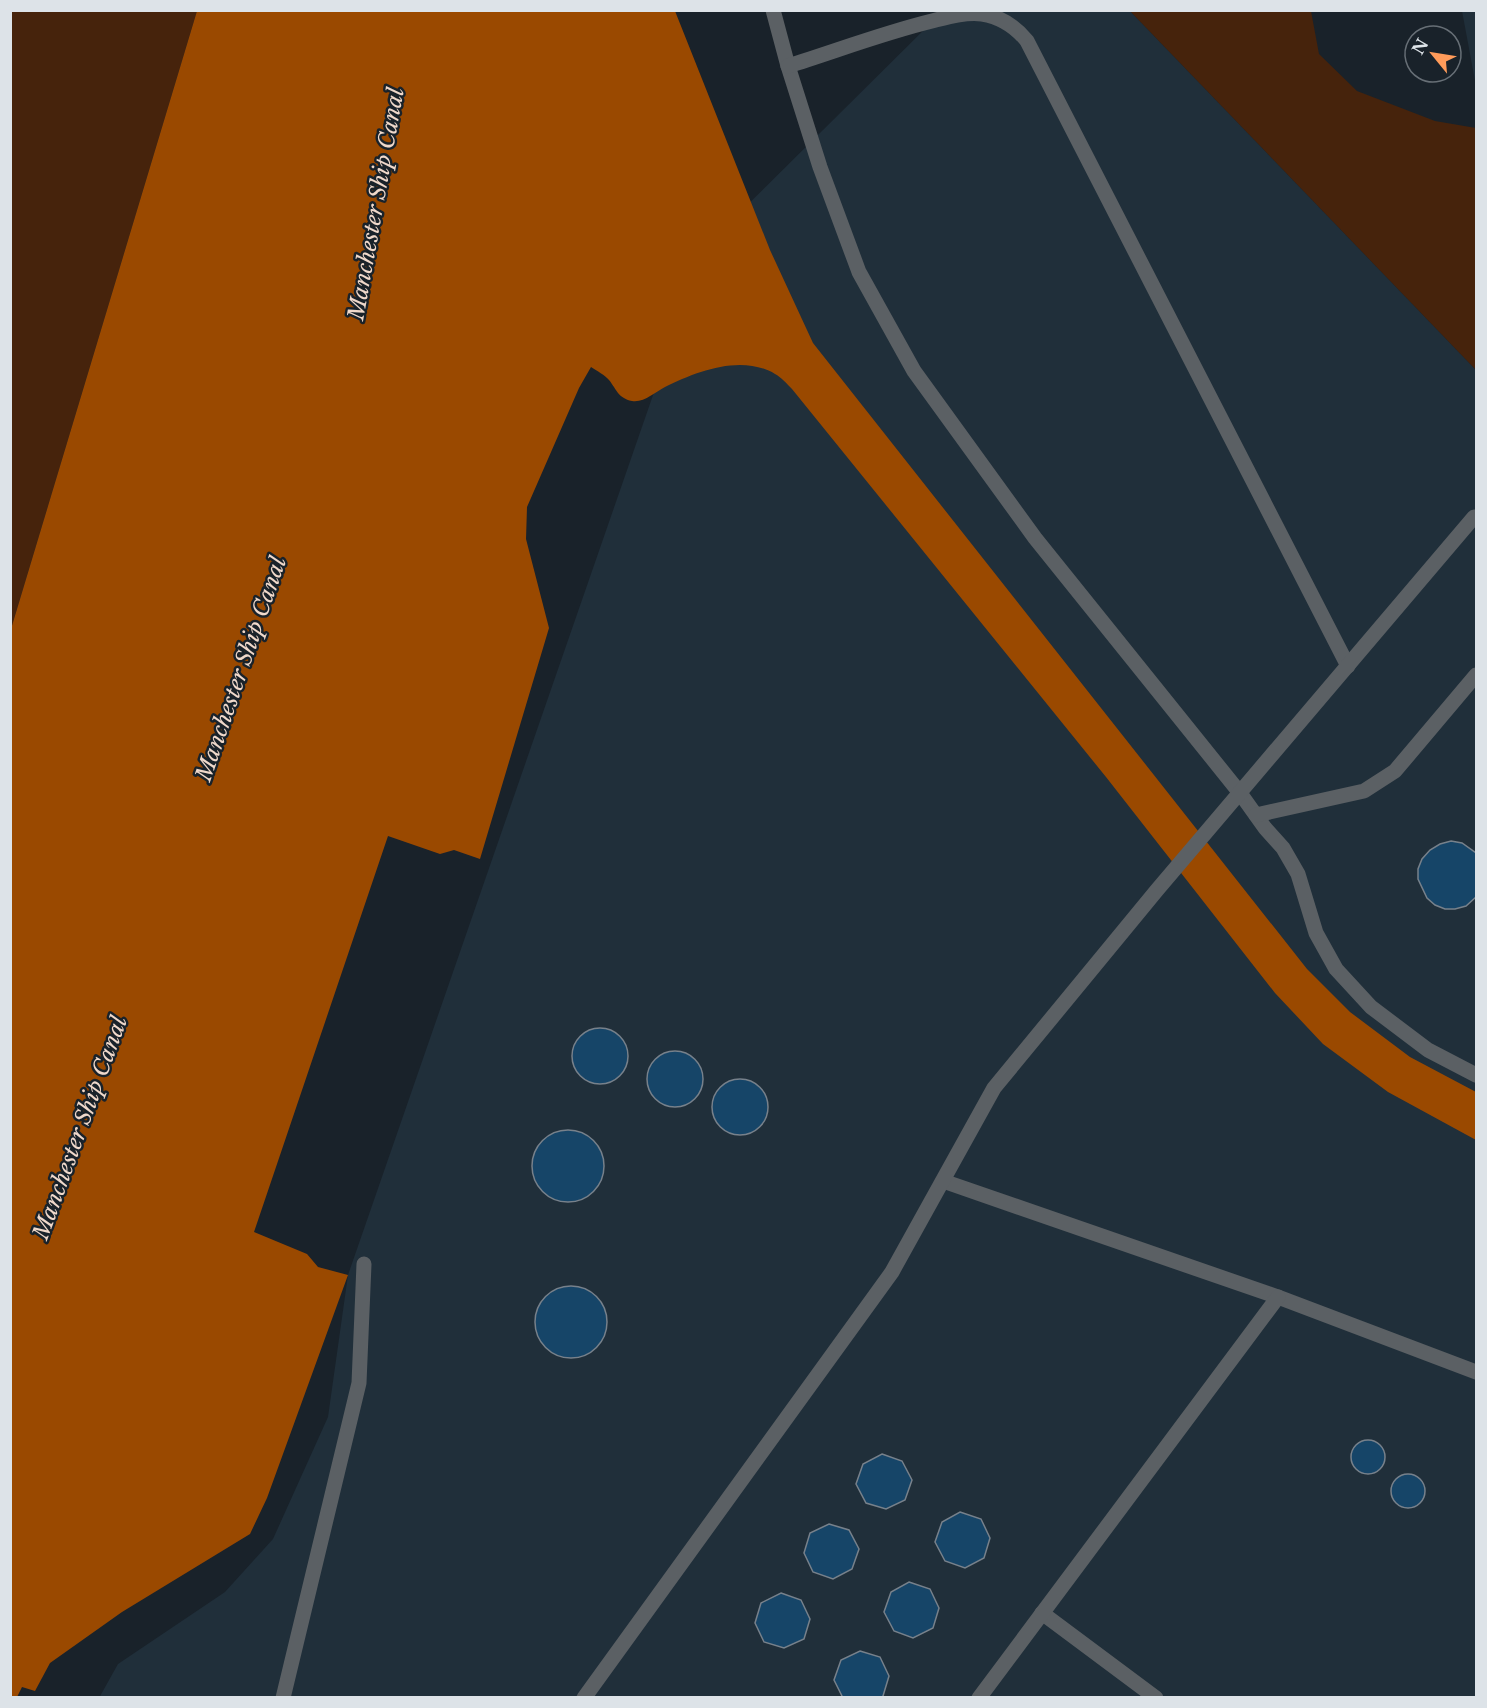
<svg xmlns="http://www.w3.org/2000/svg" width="1487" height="1708" font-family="'Libre Baskerville',serif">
	<rect width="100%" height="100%" fill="#19222a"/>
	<!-- built -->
	<g fill="#202f3a">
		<polygon points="943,11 1130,11 1476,370 1476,1697 99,1698 118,1664 225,1592 273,1539 328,1417 348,1275 704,248"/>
		<polygon points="1462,11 1476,11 1476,86"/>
	</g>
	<!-- green -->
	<g fill="#46230c">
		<polygon points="10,11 197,11 11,629 10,629"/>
		<polygon points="1130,11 1311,11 1319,54 1357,91 1435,121 1476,128 1476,370"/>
	</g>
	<!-- water -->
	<path fill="#9a4900" d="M 197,11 L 675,11 L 770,250 L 813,343 L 1307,969 L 1350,1012 L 1410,1057 L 1476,1092 L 1476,1140 L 1388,1092 L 1323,1044 L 1275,993 L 1106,777 L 792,389 C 787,384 781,377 775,374 C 742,354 697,371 665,387 C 655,392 644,403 632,401 C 618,398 617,390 609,380 C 605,375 597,371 591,367 L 579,388 L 527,507 L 526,539 L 549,628 L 480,859 L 454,850 L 440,854 L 388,836 L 254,1232 L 307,1254 L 318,1267 L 348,1275 L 267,1498 L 250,1534 L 122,1612 L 50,1663 L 35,1691 L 22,1687 L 17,1697 L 11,1698 L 11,629 Z"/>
	<!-- building -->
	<g fill="#164568" stroke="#77818b" stroke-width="1.5">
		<polygon points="1451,841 1462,843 1476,853 1476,897 1466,906 1455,909 1445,909 1435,905 1427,898 1418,879 1418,869 1422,859 1430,850 1440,844"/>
		<circle cx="600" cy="1056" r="28"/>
		<circle cx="675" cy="1079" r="28"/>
		<circle cx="740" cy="1107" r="28"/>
		<circle cx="568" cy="1166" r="36"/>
		<circle cx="571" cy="1322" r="36"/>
		<circle cx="1368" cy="1457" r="17"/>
		<polygon points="882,1454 902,1461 912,1480 905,1500 886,1509 866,1503 856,1484 863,1464"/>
		<circle cx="1408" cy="1491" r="17"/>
		<polygon points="960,1512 981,1519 990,1538 984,1558 965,1568 945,1561 935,1542 942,1522"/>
		<polygon points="829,1524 849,1530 859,1549 852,1569 833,1579 813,1572 804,1553 810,1533"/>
		<polygon points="909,1582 930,1589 939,1608 933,1628 913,1638 894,1631 884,1612 891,1592"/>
		<polygon points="781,1593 801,1600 810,1619 804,1639 784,1648 764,1642 755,1623 761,1603"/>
		<polygon points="860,1651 880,1657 889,1676 883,1696 880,1698 843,1698 834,1680 841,1660"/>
	</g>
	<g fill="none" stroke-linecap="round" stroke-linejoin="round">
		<!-- service -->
		<g stroke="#5b6064" stroke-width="15">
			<polyline points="773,10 788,66 820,167 859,272 914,371 1035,538 1240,793 1265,828 1283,848 1298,874 1316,933 1336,969 1371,1007 1428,1050 1476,1075"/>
			<path d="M 788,66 C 836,51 883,33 932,21 C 948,17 965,12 982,14 C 1001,17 1015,26 1027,41 L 1348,666"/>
			<polyline points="1256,815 1364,791 1395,771 1476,675"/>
			<polyline points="943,1181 1278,1297 1476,1372"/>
			<polyline points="1042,1613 1156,1698"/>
			<polyline points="283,1698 359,1383 364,1264"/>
			<polyline points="584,1698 892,1272 994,1088 1157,890 1474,517 1476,517"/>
			<polyline points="979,1698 1278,1297"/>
		</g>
	</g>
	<g text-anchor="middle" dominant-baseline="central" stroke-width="5" stroke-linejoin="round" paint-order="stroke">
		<!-- water labels -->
		<g font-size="22" font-style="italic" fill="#f0d9cb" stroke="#19222a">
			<text transform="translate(376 204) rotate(-80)">Manchester Ship Canal</text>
			<text transform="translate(241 669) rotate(-71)">Manchester Ship Canal</text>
			<text transform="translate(80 1128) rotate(-70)">Manchester Ship Canal</text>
		</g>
	</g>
	<!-- border -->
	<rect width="1487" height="1708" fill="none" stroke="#dde3e8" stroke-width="24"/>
	<!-- north arrow -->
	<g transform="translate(1433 54) rotate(300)"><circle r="28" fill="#19222a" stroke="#676f76" stroke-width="1.5"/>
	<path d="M0-4.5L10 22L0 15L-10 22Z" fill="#ff9b5a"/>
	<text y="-9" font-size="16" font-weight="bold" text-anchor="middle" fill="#dde3e8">N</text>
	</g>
</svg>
